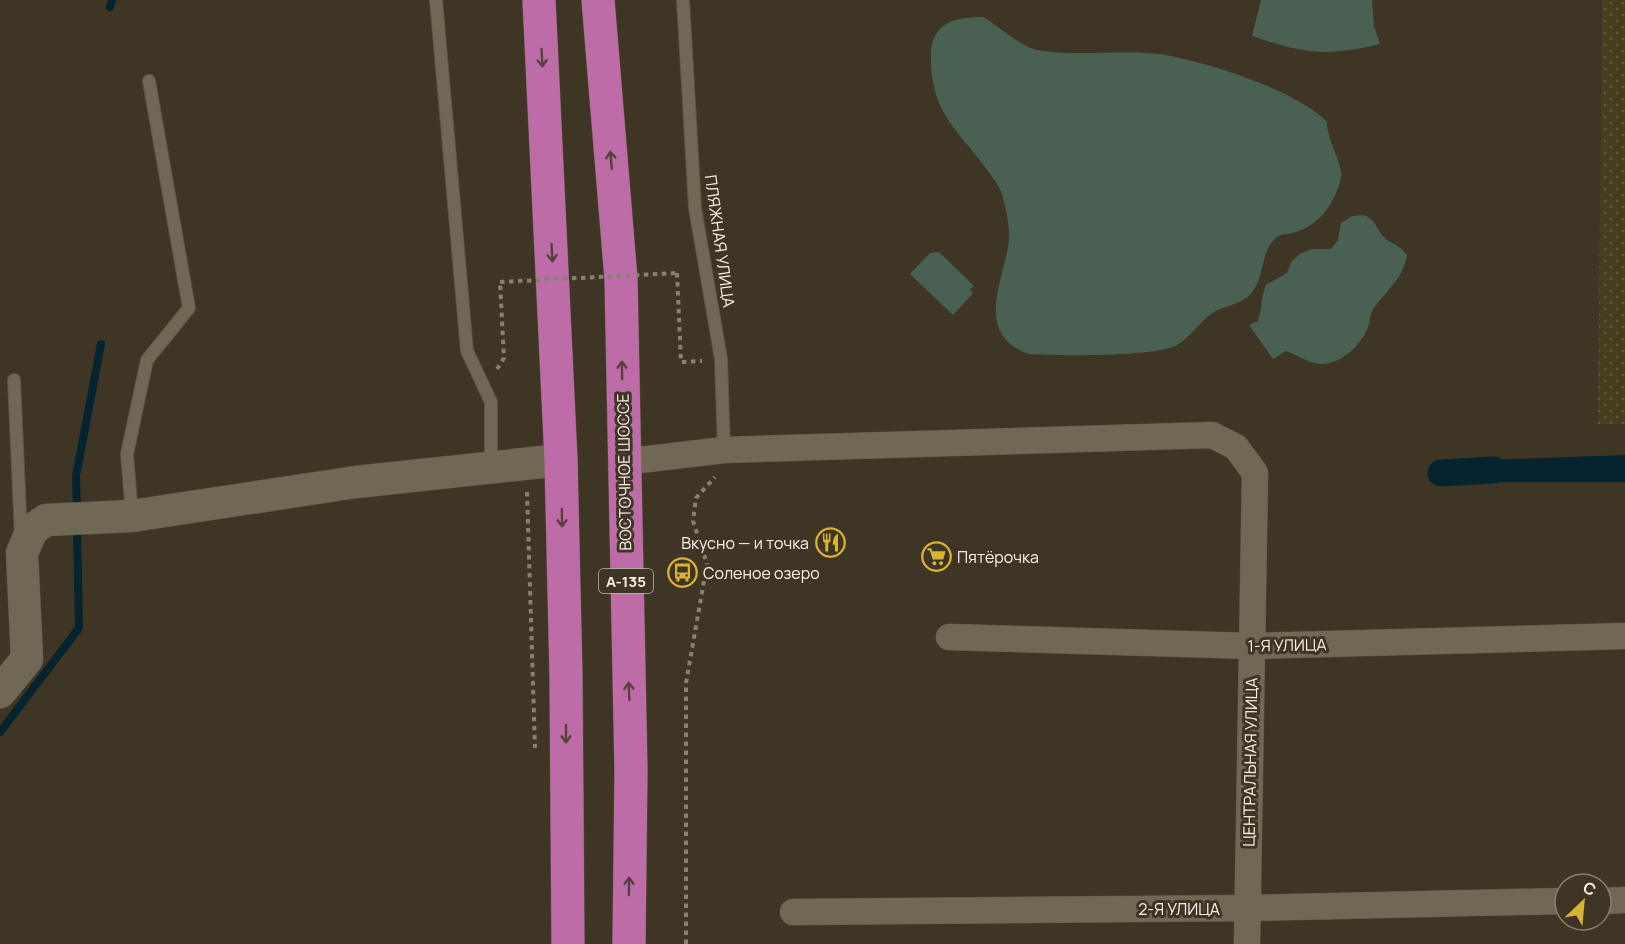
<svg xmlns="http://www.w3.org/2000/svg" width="1625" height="944" font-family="Manrope,sans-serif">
	<defs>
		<pattern id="sand-dots" width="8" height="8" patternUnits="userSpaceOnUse" patternTransform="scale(1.5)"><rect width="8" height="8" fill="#463e1e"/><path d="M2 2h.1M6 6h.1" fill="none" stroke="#615a3f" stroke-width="1.8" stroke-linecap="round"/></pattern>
	</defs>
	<rect width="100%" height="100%" fill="#3e3525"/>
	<!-- sand -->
	<polygon fill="url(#sand-dots)" points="1602,0 1625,0 1625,424 1598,424"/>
	<!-- garden -->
	<g fill="#496053">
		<path d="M 1261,0 L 1372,0 L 1374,26 L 1380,44 C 1324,57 1306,54 1252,36 Z"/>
		<path d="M 983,17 C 997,25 1022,47 1037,50 C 1071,56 1112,51 1147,53 C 1190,55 1298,90 1327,122 C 1327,144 1346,165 1340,182 C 1333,206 1318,226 1293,233 C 1285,235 1279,233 1273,241 C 1261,255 1264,276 1253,291 C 1244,304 1227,305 1214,312 C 1200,321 1191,337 1177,345 C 1157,357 1055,356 1028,354 C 976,334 1001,286 1008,247 C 1011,232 1007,213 1003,198 C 1001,188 995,181 990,174 C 959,129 930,116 931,54 C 932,22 956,17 983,17 Z"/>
		<path d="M 1364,215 C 1377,220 1377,232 1387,240 C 1396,245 1401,247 1407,255 C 1404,277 1387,290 1374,308 C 1369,314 1371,322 1367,330 C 1359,346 1342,364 1321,364 C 1310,364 1297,355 1286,351 L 1273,359 L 1249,325 L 1258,321 C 1262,309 1261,297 1266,285 L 1287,273 L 1291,262 L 1301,253 L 1312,249 L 1331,249 L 1338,240 L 1341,223 L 1352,216 Z"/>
		<polygon points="939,252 974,286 970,289 973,293 953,315 910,274 930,253"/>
	</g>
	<!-- water -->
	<polygon fill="#05242f" points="1625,455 1625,482 1458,482 1458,461"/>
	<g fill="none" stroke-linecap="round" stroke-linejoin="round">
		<!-- stream -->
		<g stroke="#05242f" stroke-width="8">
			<polyline points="110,7 112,0"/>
			<polyline points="77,511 76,476 101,344"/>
			<polyline points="0,732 79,628 77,526"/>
		</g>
		<!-- canal -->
		<polyline stroke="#05242f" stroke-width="27" points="1441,473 1494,470"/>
		<defs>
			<g id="service">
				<polyline points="436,0 467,351 491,402 491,466"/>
				<polyline points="683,0 695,208 721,359 724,450"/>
				<polyline points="14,380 21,536"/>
				<polyline points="132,515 127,454 147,360 189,308 149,81"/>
			</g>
			<g id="minor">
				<polyline points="623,462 724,450 1212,435 1236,447 1255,473 1247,944"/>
				<polyline points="949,637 1252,646 1625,636"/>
				<polyline points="1601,901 1625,900"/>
				<polyline points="793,912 1248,908 1565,901"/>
			</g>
			<polyline id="tertiary" points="0,692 27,659 22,553 32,530 46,520 132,516 356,482 561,460"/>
			<g id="trunk">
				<polyline points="539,0 561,460 566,676 568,944"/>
				<polyline points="598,0 621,279 631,770 629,944"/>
			</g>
		</defs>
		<!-- service casing -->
		<use href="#service" stroke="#5c5446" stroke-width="14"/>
		<!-- minor casing -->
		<use href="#minor" stroke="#5c5446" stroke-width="27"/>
		<!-- tertiary casing -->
		<use href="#tertiary" stroke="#5c5446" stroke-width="33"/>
		<!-- trunk casing -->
		<use href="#trunk" stroke="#5c5446" stroke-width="34"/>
		<!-- path -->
		<g stroke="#888173" stroke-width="4" stroke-dasharray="4.5 4.5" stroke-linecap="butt">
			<polyline points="677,273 681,362 702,361"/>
			<polyline points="497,369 504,358 500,282"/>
			<polyline points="527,492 535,748"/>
			<polyline points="686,944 686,683 707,564 693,521 696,498 715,477"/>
		</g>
		<!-- service -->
		<use href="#service" stroke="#716755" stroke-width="12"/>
		<!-- minor -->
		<use href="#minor" stroke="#716755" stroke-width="26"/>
		<!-- tertiary -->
		<use href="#tertiary" stroke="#716755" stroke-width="32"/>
		<!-- trunk -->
		<use href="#trunk" stroke="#be6ca8" stroke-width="33"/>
		<!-- path-bridge -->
		<polyline stroke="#888173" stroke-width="4" stroke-dasharray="4.5 4.5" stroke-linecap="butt" points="500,282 677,273"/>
	</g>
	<!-- one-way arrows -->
	<defs><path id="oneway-shaft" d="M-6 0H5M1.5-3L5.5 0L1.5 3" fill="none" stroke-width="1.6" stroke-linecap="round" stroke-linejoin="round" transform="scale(1.5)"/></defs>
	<g stroke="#58403f">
		<use href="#oneway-shaft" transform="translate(542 58) rotate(87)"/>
		<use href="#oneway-shaft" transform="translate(611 160) rotate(-95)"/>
		<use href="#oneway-shaft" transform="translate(552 253) rotate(87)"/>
		<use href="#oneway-shaft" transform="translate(622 370) rotate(-91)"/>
		<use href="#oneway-shaft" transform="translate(562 518) rotate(89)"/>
		<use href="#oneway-shaft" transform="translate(629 691) rotate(-92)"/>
		<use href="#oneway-shaft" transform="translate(566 734) rotate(90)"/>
		<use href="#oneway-shaft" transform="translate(629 886) rotate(-89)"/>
	</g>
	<!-- icons -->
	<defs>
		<symbol id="restaurant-ring" viewBox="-11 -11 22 22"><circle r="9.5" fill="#3e3525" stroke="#d9b334" stroke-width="1.5"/><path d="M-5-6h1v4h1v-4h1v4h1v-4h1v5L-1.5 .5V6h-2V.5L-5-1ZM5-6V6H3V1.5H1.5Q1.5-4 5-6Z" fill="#d9b334"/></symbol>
		<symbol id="supermarket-ring" viewBox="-11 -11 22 22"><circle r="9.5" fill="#3e3525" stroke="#d9b334" stroke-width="1.5"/><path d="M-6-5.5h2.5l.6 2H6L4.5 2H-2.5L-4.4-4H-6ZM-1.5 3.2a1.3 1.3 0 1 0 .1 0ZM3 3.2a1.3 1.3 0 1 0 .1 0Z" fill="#d9b334"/></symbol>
		<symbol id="bus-ring" viewBox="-11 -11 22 22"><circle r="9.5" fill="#3e3525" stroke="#d9b334" stroke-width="1.5"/><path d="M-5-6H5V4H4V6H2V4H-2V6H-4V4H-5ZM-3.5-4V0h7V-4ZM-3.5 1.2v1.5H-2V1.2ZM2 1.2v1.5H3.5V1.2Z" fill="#d9b334"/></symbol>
	</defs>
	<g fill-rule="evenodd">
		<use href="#restaurant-ring" x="814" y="526" width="33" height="33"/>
		<use href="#supermarket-ring" x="920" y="540" width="33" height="33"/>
		<use href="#bus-ring" x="666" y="556" width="33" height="33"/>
	</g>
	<g text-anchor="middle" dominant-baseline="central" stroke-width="6" stroke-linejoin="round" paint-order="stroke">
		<!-- shield labels -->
		<rect fill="#3e3525" stroke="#c0b9ae" stroke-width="1.5" x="599" y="569" width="54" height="24" rx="4.5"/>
		<g font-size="15" font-weight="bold" fill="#f8f2e8">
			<text x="626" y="581">А-135</text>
		</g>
		<!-- street labels -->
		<g font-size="16" fill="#f8f2e8" stroke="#3e3525">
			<text transform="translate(720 241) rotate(82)">ПЛЯЖНАЯ УЛИЦА</text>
			<text transform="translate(624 472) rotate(-91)">ВОСТОЧНОЕ ШОССЕ</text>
			<text transform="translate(1287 645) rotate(-1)">1-Я УЛИЦА</text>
			<text transform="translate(1250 762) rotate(-89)">ЦЕНТРАЛЬНАЯ УЛИЦА</text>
			<text x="1179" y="909">2-Я УЛИЦА</text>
		</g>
		<!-- poi labels -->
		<g font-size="16" fill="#f8f2e8" stroke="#3e3525" text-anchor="start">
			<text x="809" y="543" text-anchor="end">Вкусно — и точка</text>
			<text x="957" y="557">Пятёрочка</text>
			<text x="703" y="573">Соленое озеро</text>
		</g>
	</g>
	<!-- north arrow -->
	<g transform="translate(1583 902) rotate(26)"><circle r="28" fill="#3e3525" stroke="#888173" stroke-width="1.5"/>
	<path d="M0-4.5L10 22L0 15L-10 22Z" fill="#d9b334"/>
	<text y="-9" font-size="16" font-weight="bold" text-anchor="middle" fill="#f8f2e8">С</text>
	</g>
</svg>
